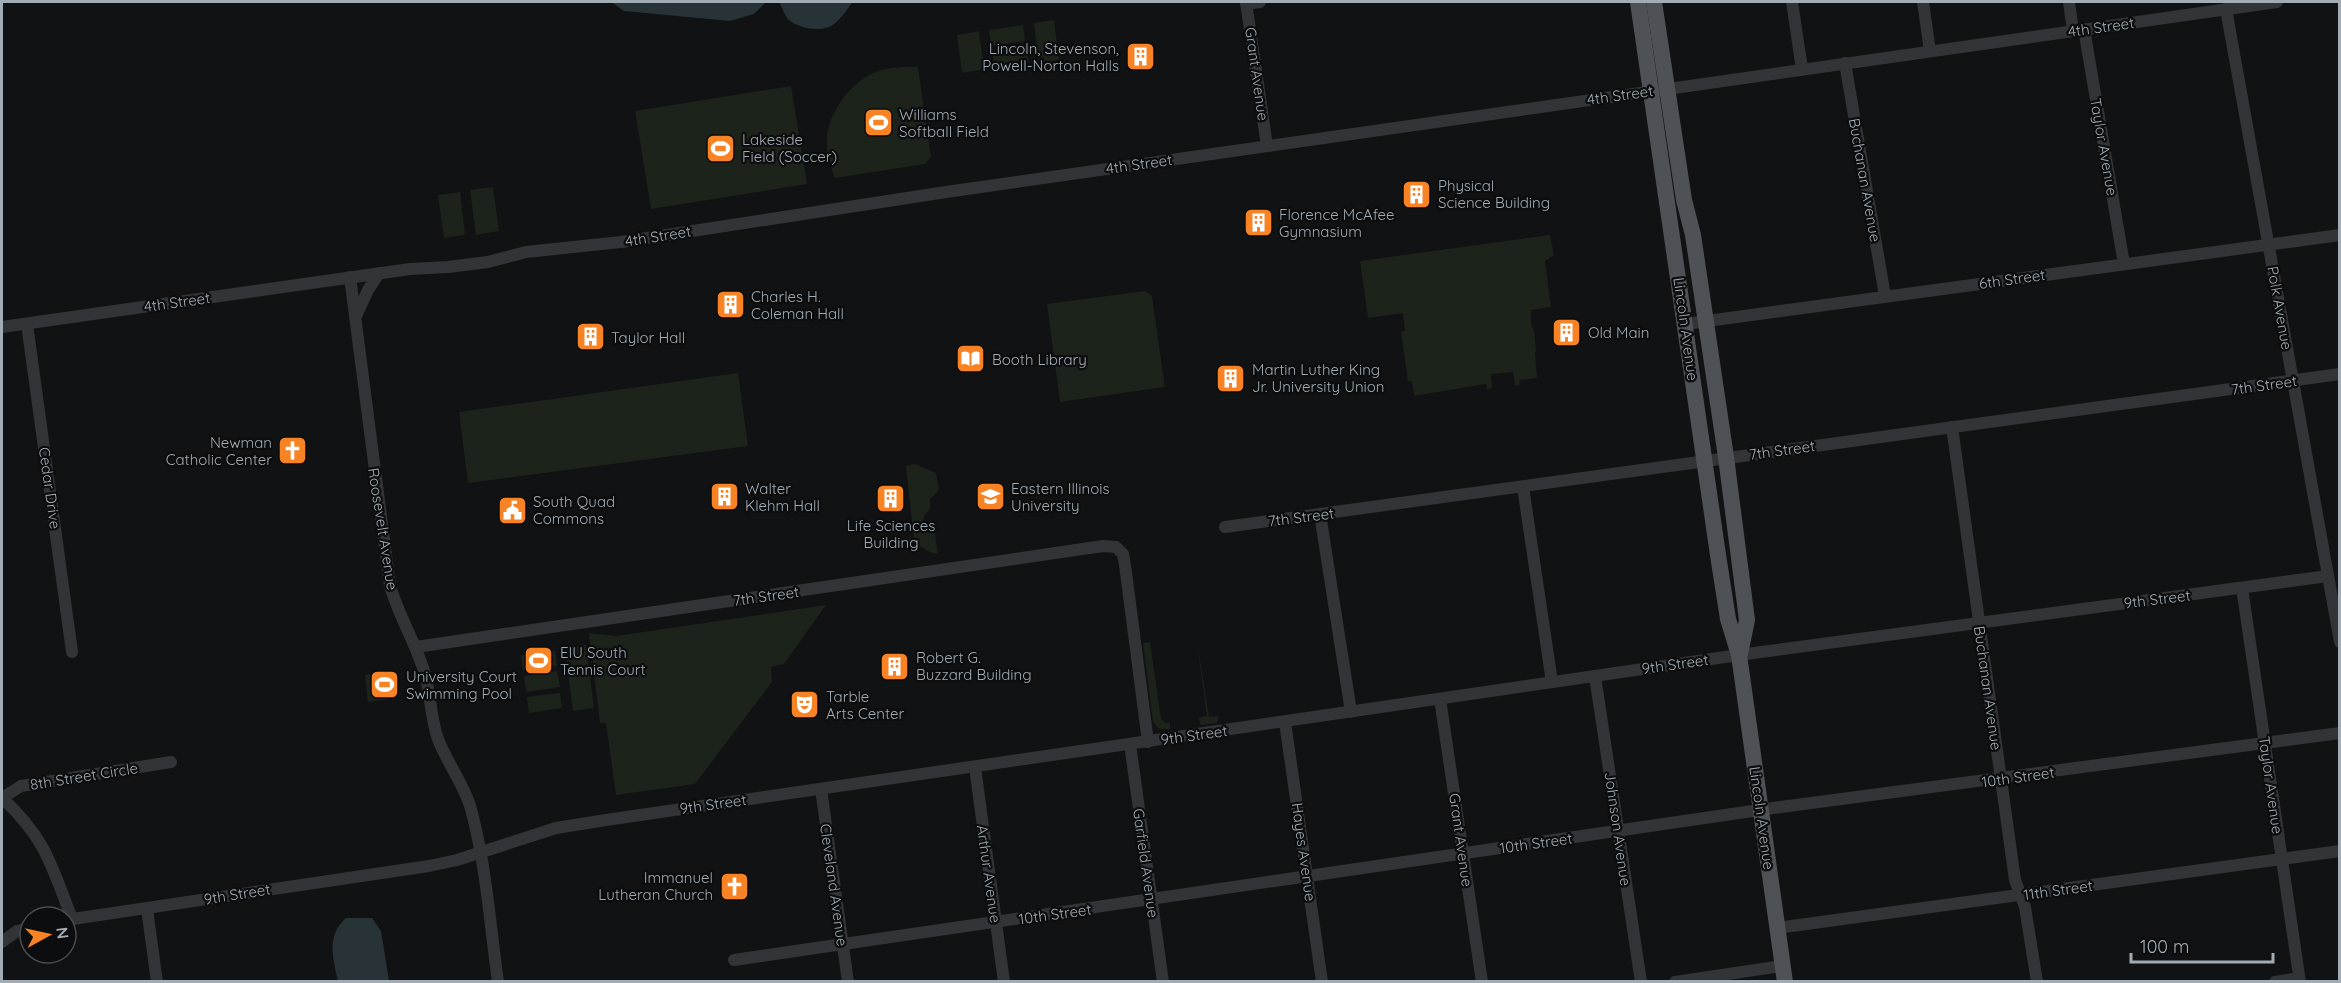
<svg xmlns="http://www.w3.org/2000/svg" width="2341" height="983" font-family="Quicksand,sans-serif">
	<rect width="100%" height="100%" fill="#111213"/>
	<!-- green -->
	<g fill="#1c231b">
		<polygon points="1054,20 1059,60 1039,63 1034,23"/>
		<polygon points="1023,25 1025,41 991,46 989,30"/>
		<polygon points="979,31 984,69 962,73 957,35"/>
		<polygon points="1026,45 1029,62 995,68 992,51"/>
		<path d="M 902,67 L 918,67 L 931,157 L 925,164 L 835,178 C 830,165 826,151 827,137 C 829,113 849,85 871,74 C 881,69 892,68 902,67 Z"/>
		<polygon points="791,86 807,184 651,209 635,111"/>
		<polygon points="493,187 499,231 476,235 470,190"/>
		<polygon points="460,192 465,235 444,238 438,195"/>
		<polygon points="1550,235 1554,255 1545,261 1551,307 1531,310 1531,324 1534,330 1536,351 1535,353 1537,378 1519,380 1520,385 1515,386 1513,372 1491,374 1492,388 1487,389 1486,384 1414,396 1412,381 1408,381 1401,332 1405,331 1403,313 1368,318 1360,261"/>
		<polygon points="1145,291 1152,296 1165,387 1060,402 1047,304"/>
		<polygon points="738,373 748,446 468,483 459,412"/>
		<path d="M 915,464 L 936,473 L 939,490 L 930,499 L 930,509 L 924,516 L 923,525 L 934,529 L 938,554 C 928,553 921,547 914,539 L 906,466 Z"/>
		<polygon points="826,605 784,664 771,667 772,682 695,784 616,795 606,723 600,723 589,633 616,636"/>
		<polygon points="1196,635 1209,717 1219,716 1217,723 1201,725 1198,718 1207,716"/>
		<polygon points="1150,642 1161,719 1166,723 1170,722 1170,729 1159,729 1153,722 1143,643"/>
		<polygon points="586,645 594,708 573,711 565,648"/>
		<polygon points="555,651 557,666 523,671 521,655"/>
		<polygon points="392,671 396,698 368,702 365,675"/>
		<polygon points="557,671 560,687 526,692 524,676"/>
		<polygon points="560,693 562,708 529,713 527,697"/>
	</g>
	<!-- water -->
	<g fill="#273337">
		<polygon points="611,2 766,2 754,14 730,21 624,11"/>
		<path d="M 779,2 L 853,2 C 847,9 842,18 834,24 C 823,33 798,29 788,19 C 784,14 782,7 779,2 Z"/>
		<path d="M 346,918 L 372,918 L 381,931 L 389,981 L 338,981 C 333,958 326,935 346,918 Z"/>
	</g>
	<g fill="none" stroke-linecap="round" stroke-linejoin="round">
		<!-- minor -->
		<g stroke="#323438" stroke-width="12">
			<polyline points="1246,2 1267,146"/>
			<polyline points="1792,2 1802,69"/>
			<polyline points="1923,2 1930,51"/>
			<polyline points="2069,2 2073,31"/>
			<polyline points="1246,4 1260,2"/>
			<polyline points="2226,9 2340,642"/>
			<polyline points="2084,29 2124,264"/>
			<polyline points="1845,63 1885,296"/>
			<path d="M 350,277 L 390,586 C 399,616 415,642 424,671 C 431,693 430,717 438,739 C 447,763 464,784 471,809 C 486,865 490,924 498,982"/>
			<polyline points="356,316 368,290 379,273"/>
			<polyline points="27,324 72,652"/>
			<polyline points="1685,324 2340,235"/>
			<polyline points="2,327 410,269 448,267 488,262 526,252 621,242 946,192 2277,2"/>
			<polyline points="1952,427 2015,880 2025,907 2037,982"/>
			<polyline points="1523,487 1552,682"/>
			<polyline points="1320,514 1351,712"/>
			<polyline points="1225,527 2340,374"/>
			<polyline points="2242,588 2300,982"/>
			<polyline points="416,647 1103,546 1116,547 1123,554 1125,565 1148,742"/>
			<polyline points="1595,676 1641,982"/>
			<polyline points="1440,699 1482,982"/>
			<polyline points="1285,722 1322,982"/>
			<polyline points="1130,744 1163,982"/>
			<polyline points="975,767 1004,982"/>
			<polyline points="821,789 848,982"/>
			<polyline points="2,798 21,786 171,762"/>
			<path d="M 2,798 C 46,839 51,864 72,919"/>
			<polyline points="147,909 157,982"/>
			<polyline points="66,920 429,866 457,860 556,828 606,820 1739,655 2328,576"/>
			<polyline points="1777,928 2340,851"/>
			<polyline points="2,942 17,931 30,928"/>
			<polyline points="734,960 1773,808 2340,733"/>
			<polyline points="1675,982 1782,966"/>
			<polyline points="2275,982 2299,978"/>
		</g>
		<!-- major -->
		<g stroke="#4e5257" stroke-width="16">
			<polyline points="1638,2 1718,555 1728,619 1739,655 1785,982"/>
			<polyline points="1654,2 1684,200 1693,235 1726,457 1747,620 1740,654"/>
		</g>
	</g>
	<!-- icons -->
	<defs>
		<symbol id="building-square" viewBox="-11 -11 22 22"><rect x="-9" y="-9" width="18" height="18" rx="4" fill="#f88325" stroke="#0c0d0e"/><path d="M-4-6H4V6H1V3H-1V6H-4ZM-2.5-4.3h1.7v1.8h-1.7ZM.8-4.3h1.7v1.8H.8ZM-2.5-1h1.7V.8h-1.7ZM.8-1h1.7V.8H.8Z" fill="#fff"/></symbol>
		<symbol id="stadium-square" viewBox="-11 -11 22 22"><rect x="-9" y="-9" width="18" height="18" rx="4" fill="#f88325" stroke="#0c0d0e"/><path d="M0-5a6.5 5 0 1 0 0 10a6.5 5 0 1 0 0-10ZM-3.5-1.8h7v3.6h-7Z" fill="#fff"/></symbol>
		<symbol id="library-square" viewBox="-11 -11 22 22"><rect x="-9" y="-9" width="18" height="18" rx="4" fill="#f88325" stroke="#0c0d0e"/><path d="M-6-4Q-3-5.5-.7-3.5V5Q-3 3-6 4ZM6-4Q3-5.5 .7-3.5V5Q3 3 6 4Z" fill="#fff"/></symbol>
		<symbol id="church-square" viewBox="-11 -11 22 22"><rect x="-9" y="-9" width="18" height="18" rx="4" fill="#f88325" stroke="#0c0d0e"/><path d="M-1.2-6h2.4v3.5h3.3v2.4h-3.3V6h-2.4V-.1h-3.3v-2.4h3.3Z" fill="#fff"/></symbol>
		<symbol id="university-square" viewBox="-11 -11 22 22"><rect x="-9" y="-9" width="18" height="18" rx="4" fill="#f88325" stroke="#0c0d0e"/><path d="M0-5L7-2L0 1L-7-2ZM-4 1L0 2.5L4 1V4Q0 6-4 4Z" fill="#fff"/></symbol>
		<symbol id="civic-square" viewBox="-11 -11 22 22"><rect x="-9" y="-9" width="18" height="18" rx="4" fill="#f88325" stroke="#0c0d0e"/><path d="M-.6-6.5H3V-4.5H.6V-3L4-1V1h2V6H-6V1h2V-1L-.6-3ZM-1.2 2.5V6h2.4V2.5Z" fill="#fff"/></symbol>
		<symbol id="theatre-square" viewBox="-11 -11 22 22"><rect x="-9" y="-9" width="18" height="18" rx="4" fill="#f88325" stroke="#0c0d0e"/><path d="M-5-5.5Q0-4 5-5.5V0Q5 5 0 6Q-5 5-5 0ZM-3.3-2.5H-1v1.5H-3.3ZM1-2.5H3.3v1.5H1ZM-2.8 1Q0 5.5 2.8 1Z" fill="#fff"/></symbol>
	</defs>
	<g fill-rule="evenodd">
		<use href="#building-square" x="1124" y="40" width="33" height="33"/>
		<use href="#stadium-square" x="862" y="106" width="33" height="33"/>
		<use href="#stadium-square" x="704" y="132" width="33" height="33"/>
		<use href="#building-square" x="1400" y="178" width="33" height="33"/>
		<use href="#building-square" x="1242" y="206" width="33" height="33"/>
		<use href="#building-square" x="714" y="288" width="33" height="33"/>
		<use href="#building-square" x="1550" y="316" width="33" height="33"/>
		<use href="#building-square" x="574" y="320" width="33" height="33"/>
		<use href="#library-square" x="954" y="342" width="33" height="33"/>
		<use href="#building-square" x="1214" y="362" width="33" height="33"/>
		<use href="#church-square" x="276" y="434" width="33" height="33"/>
		<use href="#building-square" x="708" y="480" width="33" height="33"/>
		<use href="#university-square" x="974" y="480" width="33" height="33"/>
		<use href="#building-square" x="874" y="482" width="33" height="33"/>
		<use href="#civic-square" x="496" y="494" width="33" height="33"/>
		<use href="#stadium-square" x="522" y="644" width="33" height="33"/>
		<use href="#building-square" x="878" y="650" width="33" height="33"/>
		<use href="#stadium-square" x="368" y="668" width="33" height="33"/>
		<use href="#theatre-square" x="788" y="688" width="33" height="33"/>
		<use href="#church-square" x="718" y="870" width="33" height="33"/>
	</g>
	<g text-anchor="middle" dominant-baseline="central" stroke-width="4.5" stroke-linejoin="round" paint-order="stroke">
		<!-- street labels -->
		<g font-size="15" fill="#a2acb4" stroke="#0c0d0e">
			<text transform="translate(2101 27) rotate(-8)">4th Street</text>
			<text transform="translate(1257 74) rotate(82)">Grant Avenue</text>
			<text transform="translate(1620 95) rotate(-8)">4th Street</text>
			<text transform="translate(2104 147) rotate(80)">Taylor Avenue</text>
			<text transform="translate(1139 164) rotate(-8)">4th Street</text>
			<text transform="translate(1865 180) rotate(80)">Buchanan Avenue</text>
			<text transform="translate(658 236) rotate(-9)">4th Street</text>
			<text transform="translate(2012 279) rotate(-8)">6th Street</text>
			<text transform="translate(177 302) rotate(-8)">4th Street</text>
			<text transform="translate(2280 308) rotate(80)">Polk Avenue</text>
			<text transform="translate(1686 329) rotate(82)">Lincoln Avenue</text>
			<text transform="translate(2264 385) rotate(-8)">7th Street</text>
			<text transform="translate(1782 450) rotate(-8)">7th Street</text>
			<text transform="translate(50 488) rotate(82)">Cedar Drive</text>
			<text transform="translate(1301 517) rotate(-7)">7th Street</text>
			<text transform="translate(383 529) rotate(81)">Roosevelt Avenue</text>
			<text transform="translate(766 596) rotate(-8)">7th Street</text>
			<text transform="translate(2157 599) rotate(-7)">9th Street</text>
			<text transform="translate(1675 664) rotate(-8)">9th Street</text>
			<text transform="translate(1988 688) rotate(82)">Buchanan Avenue</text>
			<text transform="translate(1194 735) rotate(-8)">9th Street</text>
			<text transform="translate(84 776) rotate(-9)">8th Street Circle</text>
			<text transform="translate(2018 777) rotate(-8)">10th Street</text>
			<text transform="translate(2271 785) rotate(82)">Taylor Avenue</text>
			<text transform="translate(713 804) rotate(-8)">9th Street</text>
			<text transform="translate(1762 818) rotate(82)">Lincoln Avenue</text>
			<text transform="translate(1618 829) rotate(82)">Johnson Avenue</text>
			<text transform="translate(1461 840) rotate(82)">Grant Avenue</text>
			<text transform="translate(1536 843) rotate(-8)">10th Street</text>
			<text transform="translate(1304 852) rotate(82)">Hayes Avenue</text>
			<text transform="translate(1146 863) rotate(82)">Garfield Avenue</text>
			<text transform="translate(989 874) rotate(82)">Arthur Avenue</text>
			<text transform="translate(834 885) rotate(82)">Cleveland Avenue</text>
			<text transform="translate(2058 890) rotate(-8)">11th Street</text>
			<text transform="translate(237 894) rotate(-9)">9th Street</text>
			<text transform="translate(1055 914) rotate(-8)">10th Street</text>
		</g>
		<!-- poi labels -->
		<g font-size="15" fill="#a2acb4" stroke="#0c0d0e" text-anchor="start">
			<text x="1119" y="48" text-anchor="end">Lincoln, Stevenson,<tspan x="1119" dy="17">Powell-Norton Halls</tspan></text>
			<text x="899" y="114">Williams<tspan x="899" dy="17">Softball Field</tspan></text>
			<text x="742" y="139">Lakeside<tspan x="742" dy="17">Field (Soccer)</tspan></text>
			<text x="1438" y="185">Physical<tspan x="1438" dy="17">Science Building</tspan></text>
			<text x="1279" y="214">Florence McAfee<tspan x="1279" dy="17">Gymnasium</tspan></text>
			<text x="751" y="296">Charles H.<tspan x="751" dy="17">Coleman Hall</tspan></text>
			<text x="1588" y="332">Old Main</text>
			<text x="611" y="337">Taylor Hall</text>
			<text x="992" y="359">Booth Library</text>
			<text x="1252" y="369">Martin Luther King<tspan x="1252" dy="17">Jr. University Union</tspan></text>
			<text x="272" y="442" text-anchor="end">Newman<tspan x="272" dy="17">Catholic Center</tspan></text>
			<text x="745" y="488">Walter<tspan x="745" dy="17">Klehm Hall</tspan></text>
			<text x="1011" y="488">Eastern Illinois<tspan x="1011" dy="17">University</tspan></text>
			<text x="533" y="501">South Quad<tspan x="533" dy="17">Commons</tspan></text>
			<text x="891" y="525" text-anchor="middle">Life Sciences<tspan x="891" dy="17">Building</tspan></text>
			<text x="560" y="652">EIU South<tspan x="560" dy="17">Tennis Court</tspan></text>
			<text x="916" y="657">Robert G.<tspan x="916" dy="17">Buzzard Building</tspan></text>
			<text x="406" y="676">University Court<tspan x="406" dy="17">Swimming Pool</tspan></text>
			<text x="826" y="696">Tarble<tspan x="826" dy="17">Arts Center</tspan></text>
			<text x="713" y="877" text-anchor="end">Immanuel<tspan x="713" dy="17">Lutheran Church</tspan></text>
		</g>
	</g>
	<!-- border -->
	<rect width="2341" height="983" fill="none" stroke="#a2acb4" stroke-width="6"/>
	<!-- north arrow -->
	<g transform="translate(48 935) rotate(82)"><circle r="28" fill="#0c0d0e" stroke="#484d50" stroke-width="1.5"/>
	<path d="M0-4.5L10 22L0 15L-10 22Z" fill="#f88325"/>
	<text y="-9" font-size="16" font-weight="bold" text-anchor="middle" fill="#a2acb4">N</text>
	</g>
	<!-- scale -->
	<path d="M2131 953v9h142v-9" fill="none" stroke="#a2acb4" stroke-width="3"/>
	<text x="2140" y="953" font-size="18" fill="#a2acb4" stroke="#0c0d0e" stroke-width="4.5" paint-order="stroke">100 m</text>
</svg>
